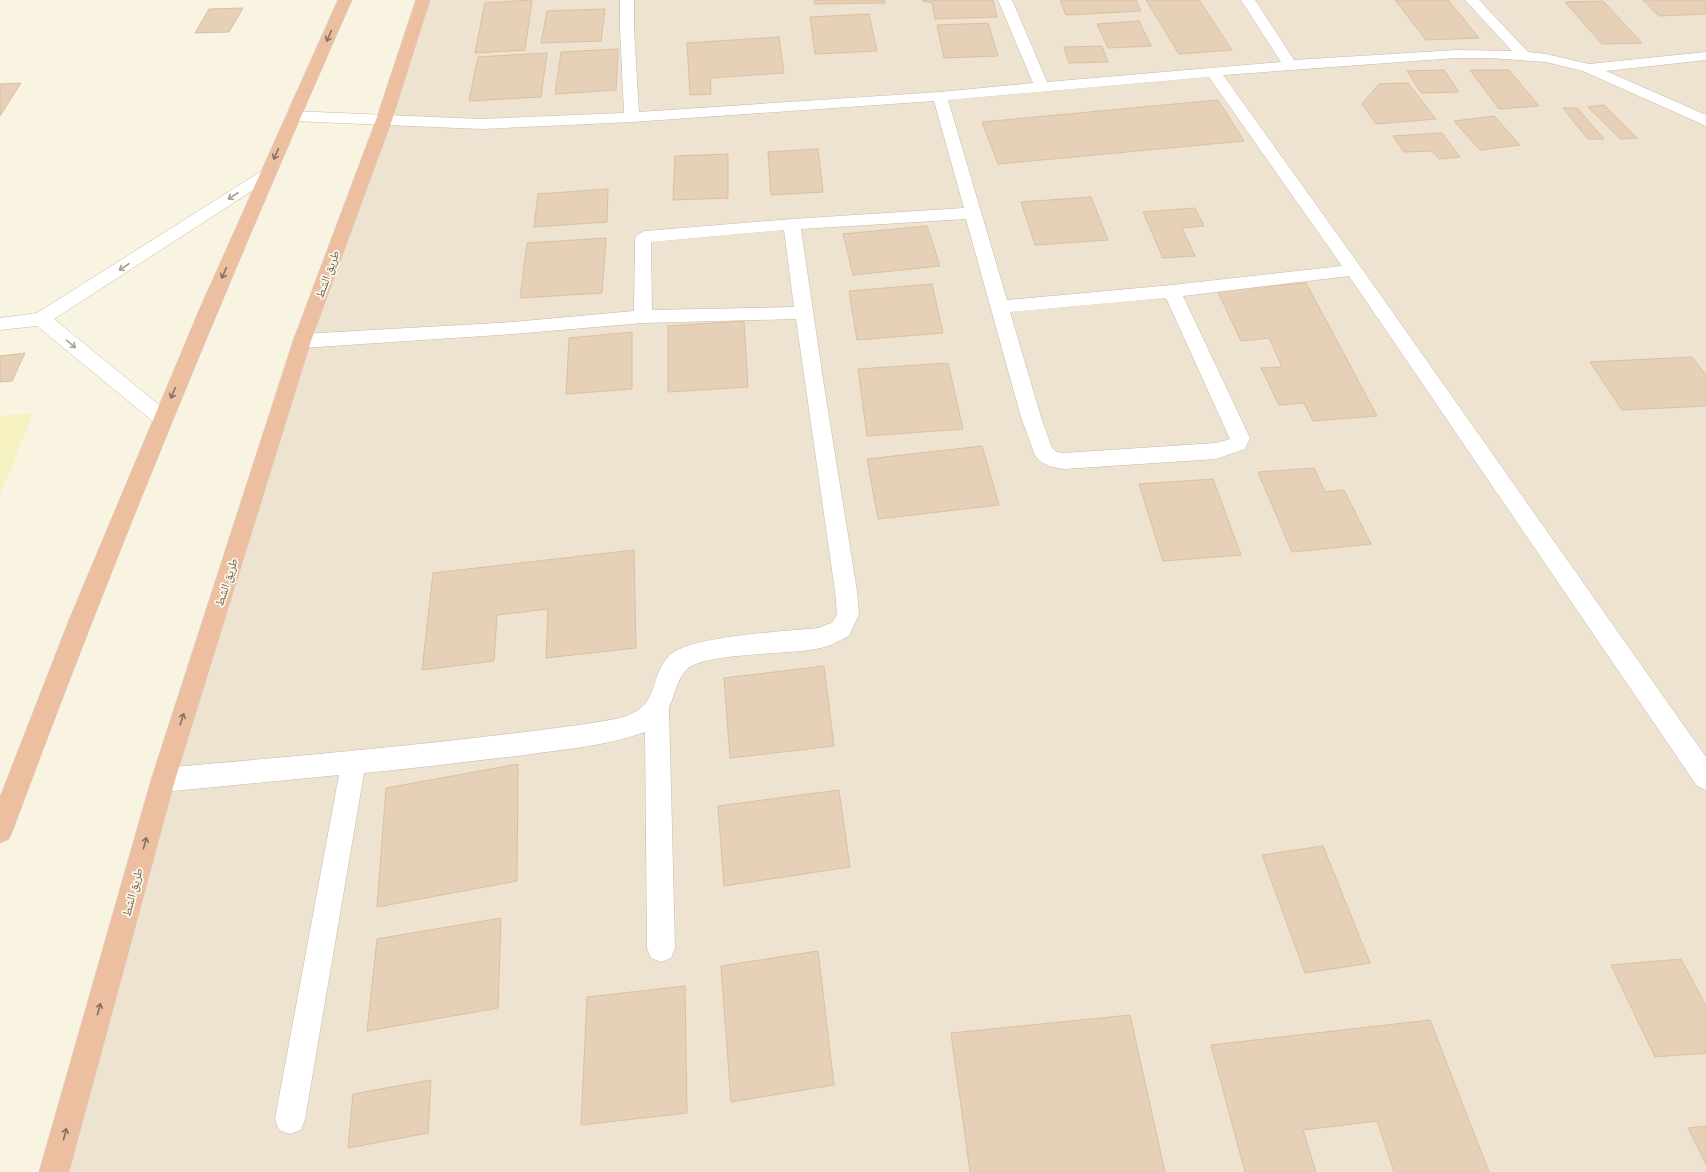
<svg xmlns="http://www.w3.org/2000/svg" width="1706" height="1172" font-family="'PT Sans Narrow','Noto Naskh Arabic',sans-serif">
	<rect width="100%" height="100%" fill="#f9f3e2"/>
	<!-- residential -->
	<polygon fill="#ede3d0" points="423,0 1706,0 1706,1172 54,1172 163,780"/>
	<!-- sand -->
	<polygon fill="#f5f1c0" points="33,413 0,496 0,416"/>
	<!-- building -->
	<g fill="#e6d1b8" stroke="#dcbf9f">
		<polygon points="532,0 525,50 475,53 485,3"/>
		<polygon points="814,0 884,0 885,3 814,4"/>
		<polygon points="923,0 993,0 997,17 935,19 932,3 923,1"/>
		<polygon points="1060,0 1136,0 1141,11 1066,15"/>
		<polygon points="1146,0 1199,0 1232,50 1179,54"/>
		<polygon points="1395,0 1448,0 1479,38 1426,40"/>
		<polygon points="1643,0 1706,0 1706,14 1659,16"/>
		<polygon points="1603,1 1642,43 1602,44 1565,2"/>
		<polygon points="243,8 229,32 195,33 209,9"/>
		<polygon points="605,9 601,41 541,43 547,11"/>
		<polygon points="869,14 877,51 815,54 810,17"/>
		<polygon points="1139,21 1151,46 1108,48 1097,24"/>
		<polygon points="988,23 998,56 944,58 937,25"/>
		<polygon points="779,37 784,73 710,78 711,94 690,95 687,43"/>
		<polygon points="1102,46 1108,62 1069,63 1064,47"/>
		<polygon points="618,49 616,90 555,94 561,52"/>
		<polygon points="547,53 541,97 469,101 478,57"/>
		<polygon points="1444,70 1459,92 1421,93 1407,71"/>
		<polygon points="1470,70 1509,70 1539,106 1499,109"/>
		<polygon points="21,83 0,116 0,84"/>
		<polygon points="1408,83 1436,119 1376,124 1362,104 1379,84"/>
		<polygon points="1218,100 1244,141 998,164 982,122"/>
		<polygon points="1604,105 1637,138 1620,139 1588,107"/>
		<polygon points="1563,108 1577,108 1604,139 1588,139"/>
		<polygon points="1494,116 1520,145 1480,150 1454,121"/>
		<polygon points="1442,133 1460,157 1439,159 1432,151 1404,152 1393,136"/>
		<polygon points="818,149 823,192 771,195 768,152"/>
		<polygon points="728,154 728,198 673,200 675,156"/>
		<polygon points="608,189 607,222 534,227 538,194"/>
		<polygon points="1091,197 1108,240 1035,245 1021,202"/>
		<polygon points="1195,208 1204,226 1182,228 1195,256 1163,258 1143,212"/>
		<polygon points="927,226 940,266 853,275 843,234"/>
		<polygon points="606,238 602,293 520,298 527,243"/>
		<polygon points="1306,283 1377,416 1313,421 1304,403 1279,405 1261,368 1282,367 1269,338 1241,341 1217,290"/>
		<polygon points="932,284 943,333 857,340 849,291"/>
		<polygon points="744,321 748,387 668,392 668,326"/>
		<polygon points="632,332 632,389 566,394 569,338"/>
		<polygon points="25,353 12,381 0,382 0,356"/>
		<polygon points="1692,357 1706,375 1706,406 1622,410 1590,362"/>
		<polygon points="948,363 963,429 867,436 858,369"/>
		<polygon points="982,446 999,505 878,519 867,459"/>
		<polygon points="1314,468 1325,492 1344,490 1371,544 1292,552 1258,472"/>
		<polygon points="1213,479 1241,555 1163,561 1139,484"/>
		<polygon points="634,550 636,648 546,658 548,609 497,615 494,661 422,670 433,573"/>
		<polygon points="824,666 834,746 730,758 724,678"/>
		<polygon points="518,764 517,881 377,907 386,788"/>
		<polygon points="839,790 850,867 724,886 718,806"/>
		<polygon points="1323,846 1370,963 1305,973 1262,855"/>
		<polygon points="501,918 498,1008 367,1031 377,939"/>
		<polygon points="818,951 834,1085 731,1102 721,966"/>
		<polygon points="1681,959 1706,1006 1706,1053 1655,1057 1611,965"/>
		<polygon points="685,986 687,1113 581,1125 587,997"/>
		<polygon points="1130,1015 1165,1172 970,1172 951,1033"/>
		<polygon points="1430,1020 1489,1172 1394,1172 1377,1121 1303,1130 1316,1172 1245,1172 1211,1045"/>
		<polygon points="431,1080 428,1133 348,1148 353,1094"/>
		<polygon points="1706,1126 1706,1164 1688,1128"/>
	</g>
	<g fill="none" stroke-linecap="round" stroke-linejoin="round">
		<defs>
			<g id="minor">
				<path d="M 620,0 L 634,0 L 634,29 L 639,112 L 940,92 L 1033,83 L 998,0 L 1012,0 L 1047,82 L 1281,62 L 1241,0 L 1255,0 L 1294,60 L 1456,50 L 1512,51 L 1465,0 L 1479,0 L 1528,52 L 1546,54 L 1589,64 L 1706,52 L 1706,60 L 1606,71 L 1706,115 L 1706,126 L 1583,71 L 1546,62 L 1490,58 L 1456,58 L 1223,75 L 1360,266 L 1706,757 L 1706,790 L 1697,786 L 1349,276 L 1183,296 L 1250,438 L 1245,449 L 1216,459 L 1064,469 C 1051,467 1040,465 1034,453 L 1021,417 L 966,219 L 801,229 L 824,386 L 857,591 L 859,614 L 849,636 C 840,640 831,646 821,648 C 792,655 706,652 687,669 C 677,678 675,696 669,707 L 675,948 L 671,958 L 661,962 L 651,958 L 647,948 L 645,732 C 607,746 566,749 525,755 C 472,761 418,768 364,773 L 305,1119 L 301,1130 L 290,1134 L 279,1130 L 275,1119 L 339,775 L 163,792 L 154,788 L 151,780 L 154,772 L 163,768 C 273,758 382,749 491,736 C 525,732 559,728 592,723 C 602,721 613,720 623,717 C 661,706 648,678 669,656 C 687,636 789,631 819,628 L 833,622 L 837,614 L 835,591 L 796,319 L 643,323 L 513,334 L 302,348 L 295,346 L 293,341 L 295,336 L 302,334 L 513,322 L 634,311 L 635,239 L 637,235 L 645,231 L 792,219 L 964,208 L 934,101 L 632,122 L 481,129 L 293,121 L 288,119 L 285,116 L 288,113 L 293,111 L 481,119 L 624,113 L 620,29 ZM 1209,77 L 1342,266 L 1172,285 L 1007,300 L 948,100 ZM 784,230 L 794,307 L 652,310 L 651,242 ZM 1166,298 L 1230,439 L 1216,443 L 1064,453 L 1057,452 L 1052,448 L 1041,417 L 1010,312 Z"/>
				<polygon points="266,170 272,172 274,175 272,178 54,319 169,413 172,418 169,423 162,425 155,423 37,326 0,330 0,318 37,313 260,172"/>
			</g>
			<g id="highway">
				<path d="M 338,0 L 352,0 C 231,274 117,549 13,830 L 9,839 L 0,843 L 0,797 L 69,620 L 200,308 Z"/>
				<polygon points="416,0 430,0 392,120 311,341 175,780 69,1172 39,1172 151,780 293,341 376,120"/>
			</g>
		</defs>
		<!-- minor casing -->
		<use href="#minor" stroke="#c6baa8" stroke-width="1"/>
		<!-- highway casing -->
		<use href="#highway" stroke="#d9d5d0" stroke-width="1"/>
		<!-- minor -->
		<use href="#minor" fill="#fff" fill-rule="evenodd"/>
		<!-- highway -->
		<use href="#highway" fill="#ecbfa0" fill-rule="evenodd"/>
	</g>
	<!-- one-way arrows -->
	<defs><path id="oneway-shaft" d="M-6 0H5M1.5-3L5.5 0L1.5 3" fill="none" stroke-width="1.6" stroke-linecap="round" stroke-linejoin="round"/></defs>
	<g stroke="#86715d">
		<use href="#oneway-shaft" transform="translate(329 36) rotate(114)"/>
		<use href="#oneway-shaft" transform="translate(276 154) rotate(114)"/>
		<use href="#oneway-shaft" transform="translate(224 273) rotate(113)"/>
		<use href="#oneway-shaft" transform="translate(173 393) rotate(113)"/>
		<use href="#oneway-shaft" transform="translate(182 719) rotate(-72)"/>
		<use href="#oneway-shaft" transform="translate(145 843) rotate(-75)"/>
		<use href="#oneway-shaft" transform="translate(99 1009) rotate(-75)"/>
		<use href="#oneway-shaft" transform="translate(65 1134) rotate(-75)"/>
	</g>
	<g stroke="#a79e94">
		<use href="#oneway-shaft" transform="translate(233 196) rotate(147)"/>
		<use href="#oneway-shaft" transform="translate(124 267) rotate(147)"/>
		<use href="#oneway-shaft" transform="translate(71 344) rotate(39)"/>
	</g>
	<g text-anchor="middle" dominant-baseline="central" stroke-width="3.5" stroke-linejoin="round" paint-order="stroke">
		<!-- street labels -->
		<g font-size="12" fill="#6d5d4c" stroke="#fcf7e8">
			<text transform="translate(327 274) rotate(-70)">طريق الشط</text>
			<text transform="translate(226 582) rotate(-72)">طريق الشط</text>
			<text transform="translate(132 892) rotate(-75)">طريق الشط</text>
		</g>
	</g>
</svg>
